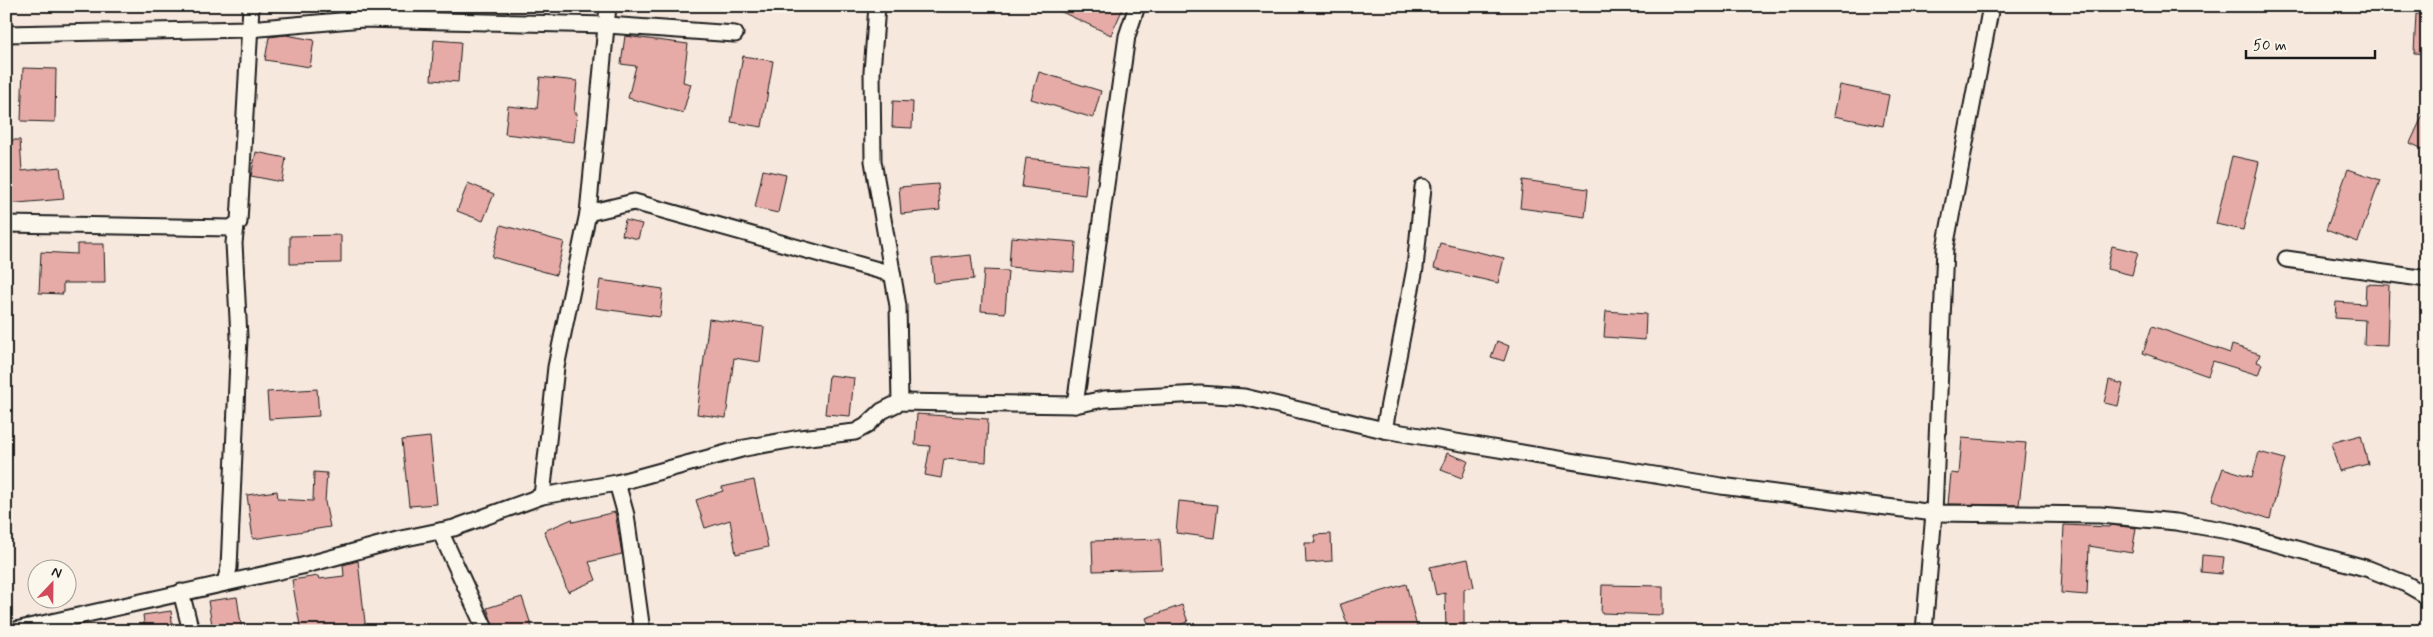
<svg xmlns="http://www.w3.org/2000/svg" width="2433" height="637" font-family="Mynerve,sans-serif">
	<rect width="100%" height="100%" fill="#f7e8de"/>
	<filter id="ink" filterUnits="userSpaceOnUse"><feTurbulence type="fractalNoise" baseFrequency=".02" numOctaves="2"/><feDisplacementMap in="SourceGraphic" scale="10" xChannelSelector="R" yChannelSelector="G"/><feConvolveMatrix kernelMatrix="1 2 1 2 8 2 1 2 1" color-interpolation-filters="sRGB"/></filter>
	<g filter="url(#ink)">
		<!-- building -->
		<g fill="#e6aba6" stroke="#1c1c1c">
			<polygon points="1049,6 1124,6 1111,35"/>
			<polygon points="2416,14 2427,14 2427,54 2414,53"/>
			<polygon points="286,35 314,40 310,67 265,60 269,37"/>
			<polygon points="625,36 688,44 683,82 691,84 683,113 628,98 636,66 621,64"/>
			<polygon points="434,40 461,42 458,82 431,80"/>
			<polygon points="743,56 773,61 762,127 731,122"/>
			<polygon points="23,68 56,69 55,122 21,121"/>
			<polygon points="1039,72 1101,91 1093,118 1031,99"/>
			<polygon points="540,77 577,81 574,113 577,113 574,142 505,134 508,106 537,109"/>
			<polygon points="1840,85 1889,95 1883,126 1834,116"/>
			<polygon points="893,101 913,102 912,128 892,127"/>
			<polygon points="2427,106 2427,151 2410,143"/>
			<polygon points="6,140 20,140 22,171 60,167 64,199 6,204"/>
			<polygon points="256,152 286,158 282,182 251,176"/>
			<polygon points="2232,156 2259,162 2243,230 2216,224"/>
			<polygon points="1026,158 1088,165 1085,195 1022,187"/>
			<polygon points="2348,169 2380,180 2358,242 2326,230"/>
			<polygon points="763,170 786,175 778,213 755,208"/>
			<polygon points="1523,180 1588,189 1585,217 1520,208"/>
			<polygon points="468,183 494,194 483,221 457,211"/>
			<polygon points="938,184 940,210 901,214 899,187"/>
			<polygon points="625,220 642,224 638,239 622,235"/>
			<polygon points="501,225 564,242 556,275 492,257"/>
			<polygon points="341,235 341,263 290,264 290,236"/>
			<polygon points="1011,237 1076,242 1074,272 1009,267"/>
			<polygon points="1440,243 1504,258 1498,283 1434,268"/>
			<polygon points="77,244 104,244 105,283 63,283 63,294 39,293 41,252 77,254"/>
			<polygon points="2112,246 2138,252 2132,275 2107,269"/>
			<polygon points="971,255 974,279 934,283 932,259"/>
			<polygon points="984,270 1008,271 1005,313 981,311"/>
			<polygon points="600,280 663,289 660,317 596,308"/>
			<polygon points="2366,284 2389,285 2387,346 2364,345 2365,320 2335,318 2336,302 2365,304"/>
			<polygon points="1606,311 1646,314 1645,340 1604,337"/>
			<polygon points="709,319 764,327 760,362 734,358 726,418 697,414"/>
			<polygon points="2152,326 2230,353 2232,345 2260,354 2257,362 2262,364 2258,375 2213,361 2208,376 2143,353"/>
			<polygon points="1497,341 1509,346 1504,361 1491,357"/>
			<polygon points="829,375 854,378 850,416 825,414"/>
			<polygon points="2109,380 2123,384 2118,406 2104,403"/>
			<polygon points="317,389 319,416 269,419 267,392"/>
			<polygon points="917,414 988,419 986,462 944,459 941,478 925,475 930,446 915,445"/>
			<polygon points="2361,435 2368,464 2339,471 2331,443"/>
			<polygon points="430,437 437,504 409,506 402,440"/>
			<polygon points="1962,438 2026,443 2019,505 1948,504 1951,473 1959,474"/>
			<polygon points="2259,452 2285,459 2270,519 2212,500 2223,468 2252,477"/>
			<polygon points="1447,453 1468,461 1462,478 1441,470"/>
			<polygon points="314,472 327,473 325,502 330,527 253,539 247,495 277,491 278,499 313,501"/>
			<polygon points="754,480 768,547 736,554 730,520 705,528 696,500 723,491 722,487"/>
			<polygon points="1179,501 1218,505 1214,538 1176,533"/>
			<polygon points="615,512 622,554 589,562 596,580 568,592 544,531 572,519 573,522"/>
			<polygon points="2064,525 2109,527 2110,525 2136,528 2132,553 2089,546 2087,595 2061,593"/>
			<polygon points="1331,534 1332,561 1306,563 1305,543 1315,543 1314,535"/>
			<polygon points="1160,539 1162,569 1093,571 1092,541"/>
			<polygon points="2202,555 2224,557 2222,574 2201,572"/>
			<polygon points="1468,559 1474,587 1464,589 1464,628 1446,629 1445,593 1436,595 1430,567"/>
			<polygon points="358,561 366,631 301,631 292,580 318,576 319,579 344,576 343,565"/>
			<polygon points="1406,584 1418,631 1350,631 1340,604"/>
			<polygon points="1602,585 1663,586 1663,615 1601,613"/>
			<polygon points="237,597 242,631 213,631 208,601"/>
			<polygon points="522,597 533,631 495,631 487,608"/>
			<polygon points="1182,605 1188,622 1162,631 1151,631 1146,618"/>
			<polygon points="171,611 173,631 145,631 143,615"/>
		</g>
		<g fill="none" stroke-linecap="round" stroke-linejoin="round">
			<defs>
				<g id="street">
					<polyline points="877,6 872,72 873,161 898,306 900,402"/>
					<polyline points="6,34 249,29 363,19 607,25 735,34"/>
					<polyline points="588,213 634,202 892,274"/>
					<polyline points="6,224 231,228 239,222 251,6"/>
					<polyline points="2286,259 2427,279"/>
					<polyline points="1075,405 1127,36 1137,6"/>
					<polyline points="1384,430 1415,268 1423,187"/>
					<polyline points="617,483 626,515 642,631"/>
					<polyline points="542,496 556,367 588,213 608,6"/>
					<polyline points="440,531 486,631"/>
					<polyline points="225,582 229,568 239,337 234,243 236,226"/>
					<polyline points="181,592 191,631"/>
					<polyline points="11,631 302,566 401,539 454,528 542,496 617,483 745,448 800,438 855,432 866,426 882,411 900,402 1075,405 1104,399 1200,394 1244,397 1384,430 1721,486 1934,513 2100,515 2176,522 2234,532 2369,569 2406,584 2427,596"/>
					<polyline points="1924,631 1934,513 1945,248 1991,6"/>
				</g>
			</defs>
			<!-- street casing -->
			<use href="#street" stroke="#1c1c1c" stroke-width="19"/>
			<!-- street -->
			<use href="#street" stroke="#fbf7ec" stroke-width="15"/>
		</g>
	</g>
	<!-- margin -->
	<rect width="2433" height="637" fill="none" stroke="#fbf7ec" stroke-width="25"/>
	<rect x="12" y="12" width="2408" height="612" fill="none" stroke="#1c1c1c" stroke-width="2" filter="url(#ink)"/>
	<!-- north arrow -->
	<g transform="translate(52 584) rotate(22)"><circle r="24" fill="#fbf7ec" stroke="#a29f99"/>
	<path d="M0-4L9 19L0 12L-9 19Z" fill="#d1495b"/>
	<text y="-8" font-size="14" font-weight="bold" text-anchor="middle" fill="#1c1c1c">N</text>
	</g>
	<!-- scale -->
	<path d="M2246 50v8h129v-8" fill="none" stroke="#1c1c1c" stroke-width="2.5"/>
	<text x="2253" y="50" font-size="15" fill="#1c1c1c" stroke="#fbf7ec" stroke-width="4" paint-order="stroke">50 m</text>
</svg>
